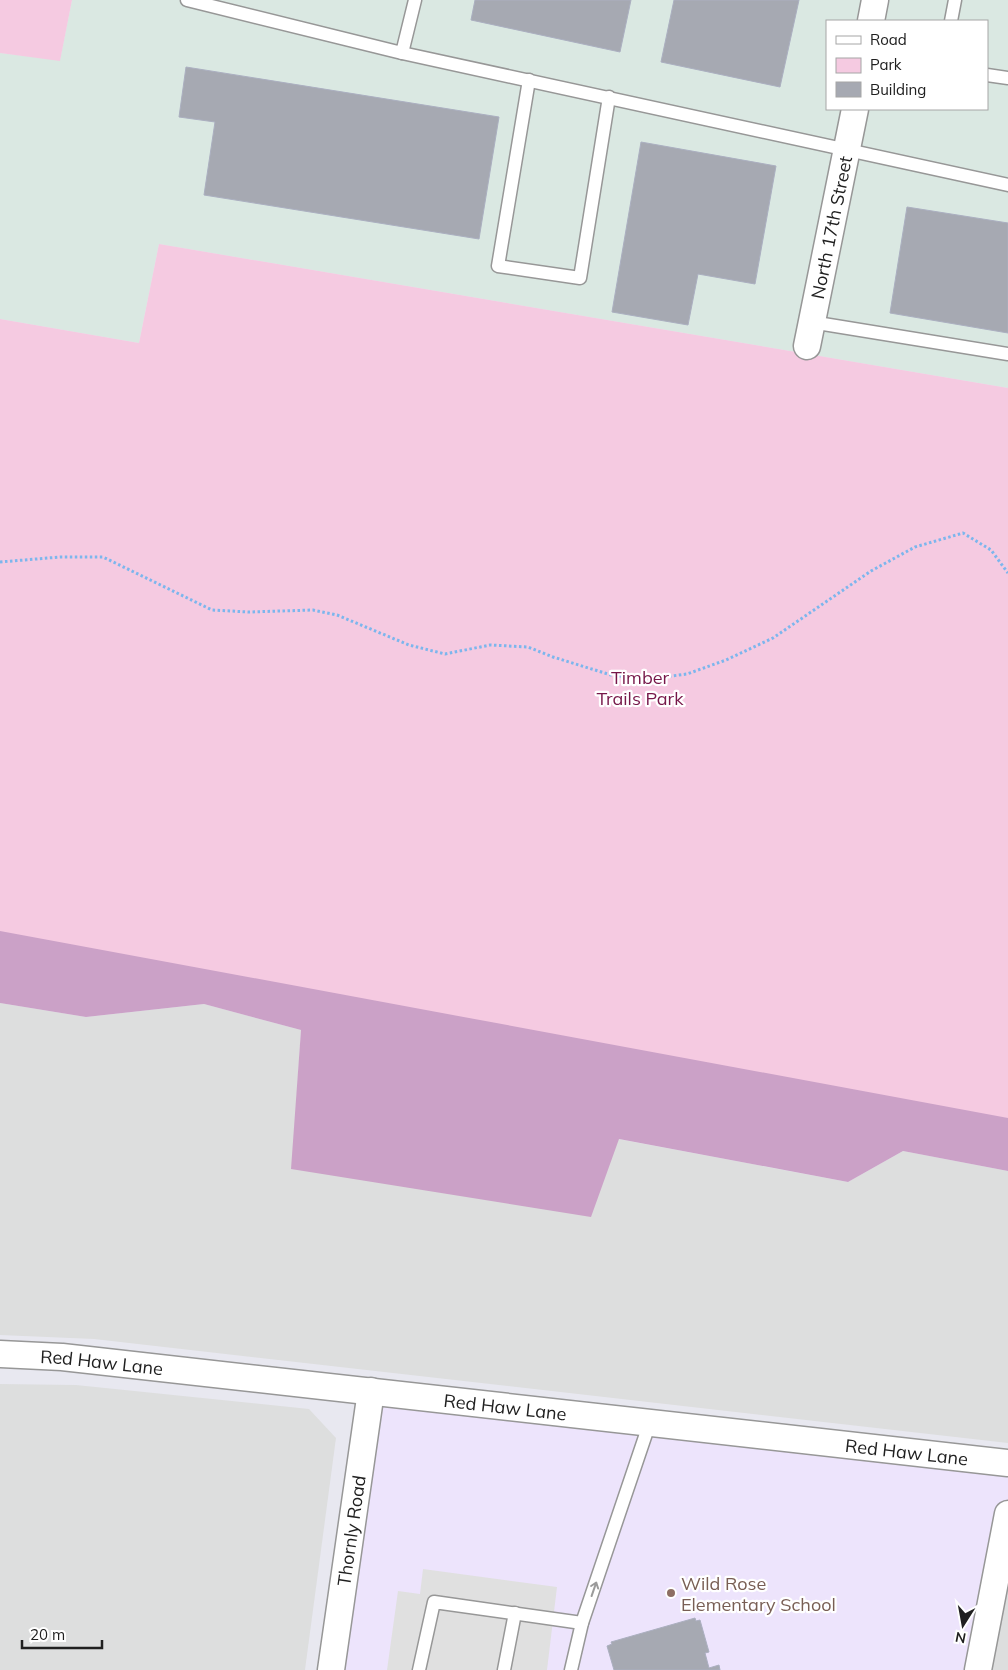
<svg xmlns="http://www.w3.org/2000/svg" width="1008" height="1670" font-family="Mulish,sans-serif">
	<rect width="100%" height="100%" fill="#e8e8f0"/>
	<!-- residential -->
	<g fill="#dddede">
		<polygon points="0,1003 86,1017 204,1004 301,1030 292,1169 618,1139 848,1182 903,1151 1008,1171 1008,1443 94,1339 0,1335"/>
		<polygon points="0,1384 76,1385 309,1409 336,1438 305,1670 0,1670"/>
		<polygon points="1008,1517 1008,1670 972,1670"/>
	</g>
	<!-- industrial -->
	<path fill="#dae8e2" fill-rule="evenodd" d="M 72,0 L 1008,0 L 1008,388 L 159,244 L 139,343 L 0,319 L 0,53 L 60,60 ZM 827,21 L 987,21 L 987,109 L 827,109 Z"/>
	<!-- education -->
	<polygon fill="#ede4fc" points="381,1401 1008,1472 1008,1517 972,1670 341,1670"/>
	<!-- forest -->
	<polygon fill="#cba1c7" points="0,876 1008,1076 1008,1171 903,1151 848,1182 619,1139 591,1217 291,1169 301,1030 204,1004 86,1017 0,1003"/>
	<!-- park -->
	<g fill="#f5cae1">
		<polygon points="0,0 72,0 60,61 0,53"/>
		<polygon points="159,244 1008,388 1008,1118 0,931 0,319 139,343"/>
	</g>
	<!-- parking -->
	<polygon fill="#e0e0e0" points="423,1569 557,1587 547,1670 387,1670 398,1591 420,1594"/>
	<!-- building -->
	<g fill="#a6a9b2" stroke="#abafc0">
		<polygon points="475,0 631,0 620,52 471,20"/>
		<polygon points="674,0 799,0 780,87 661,62"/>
		<polygon points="186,67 499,117 479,239 204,195 215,122 179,117"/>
		<polygon points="641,142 776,166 755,284 698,274 688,325 612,312"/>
		<polygon points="907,207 1008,223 1008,333 890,313"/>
		<polygon points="695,1618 696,1621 700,1620 709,1652 705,1653 709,1668 719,1665 720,1670 614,1670 607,1646 612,1644 611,1642"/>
	</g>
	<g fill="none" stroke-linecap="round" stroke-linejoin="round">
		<defs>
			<g id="lane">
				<polyline points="187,0 402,53 415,0"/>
				<polyline points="951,21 955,0"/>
				<polyline points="402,53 1008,185"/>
				<polyline points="987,75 1008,78"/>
				<polyline points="529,80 498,266 580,278 609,97"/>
				<polyline points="811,322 1008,354"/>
				<polyline points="419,1670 434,1602 582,1623"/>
				<polyline points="504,1670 515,1613"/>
				<polyline points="571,1670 582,1623 650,1422"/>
			</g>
			<g id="street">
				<polyline points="871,21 875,0"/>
				<path id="s1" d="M 807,346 L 855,109"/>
				<path id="s2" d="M 0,1354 L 62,1357 L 1008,1463"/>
				<path id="s3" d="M 331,1670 L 371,1391"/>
				<polyline points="978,1670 1008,1514"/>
			</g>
		</defs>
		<!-- lane casing -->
		<use href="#lane" stroke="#979797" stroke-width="15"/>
		<!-- street casing -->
		<use href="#street" stroke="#979797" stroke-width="29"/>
		<!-- path -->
		<polyline stroke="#7cb6ed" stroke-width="3" stroke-dasharray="2.5 2.5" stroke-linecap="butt" points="0,562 60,557 103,557 212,610 249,612 313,610 337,615 409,645 445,654 490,645 528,647 553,657 611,675 648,679 687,674 726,660 773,638 871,571 915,547 963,533 991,550 1008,573"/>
		<!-- lane -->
		<use href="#lane" stroke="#fff" stroke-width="12"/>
		<!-- street -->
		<use href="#street" stroke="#fff" stroke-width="26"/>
	</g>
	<!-- one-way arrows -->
	<defs><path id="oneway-shaft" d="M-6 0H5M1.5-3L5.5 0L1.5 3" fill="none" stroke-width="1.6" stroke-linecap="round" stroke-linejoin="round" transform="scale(1.25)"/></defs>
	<use stroke="#9b9b9b" href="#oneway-shaft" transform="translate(594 1589) rotate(-71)"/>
	<!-- markers -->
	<circle fill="#8d6e63" stroke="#fff" stroke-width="2" cx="671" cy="1593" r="5"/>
	<g text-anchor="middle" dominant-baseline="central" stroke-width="4.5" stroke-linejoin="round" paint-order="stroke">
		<!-- street labels -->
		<g font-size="18" fill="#202020" stroke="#fff">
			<text stroke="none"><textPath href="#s1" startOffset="121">North 17th Street</textPath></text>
			<text stroke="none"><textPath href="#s2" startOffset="102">Red Haw Lane</textPath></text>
			<text stroke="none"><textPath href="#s2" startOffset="508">Red Haw Lane</textPath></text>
			<text stroke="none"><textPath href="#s2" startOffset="912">Red Haw Lane</textPath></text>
			<text stroke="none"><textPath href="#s3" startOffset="141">Thornly Road</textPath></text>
		</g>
		<!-- park labels -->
		<g font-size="18" fill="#761749" stroke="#fff">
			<text x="640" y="677">Timber<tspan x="640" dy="21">Trails Park</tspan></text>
		</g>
		<!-- education labels -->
		<g font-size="18" fill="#785e54" stroke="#fff" text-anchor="start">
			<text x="681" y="1583">Wild Rose<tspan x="681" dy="21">Elementary School</tspan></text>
		</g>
	</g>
	<!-- legend -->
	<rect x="826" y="20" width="162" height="90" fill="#ffffff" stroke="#a6a6a6"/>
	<rect x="836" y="36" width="25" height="8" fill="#ffffff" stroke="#a6a6a6"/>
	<text x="870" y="45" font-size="15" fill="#202020">Road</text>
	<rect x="836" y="58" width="25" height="15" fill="#f5cae1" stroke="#a6a6a6"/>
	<text x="870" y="70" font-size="15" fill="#202020">Park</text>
	<rect x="836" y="82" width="25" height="15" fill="#a6a9b2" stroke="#a6a6a6"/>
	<text x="870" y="95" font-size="15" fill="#202020">Building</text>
	<!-- north arrow -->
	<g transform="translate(963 1625) rotate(191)" stroke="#ffffff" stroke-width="4" paint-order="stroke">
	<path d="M0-4L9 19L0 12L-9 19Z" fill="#202020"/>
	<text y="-8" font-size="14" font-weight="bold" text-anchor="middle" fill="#202020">N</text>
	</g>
	<!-- scale -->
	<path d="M22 1640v8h80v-8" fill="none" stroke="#202020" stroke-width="2.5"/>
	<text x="30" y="1640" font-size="15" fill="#202020" stroke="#ffffff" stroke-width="4" paint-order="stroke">20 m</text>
</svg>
